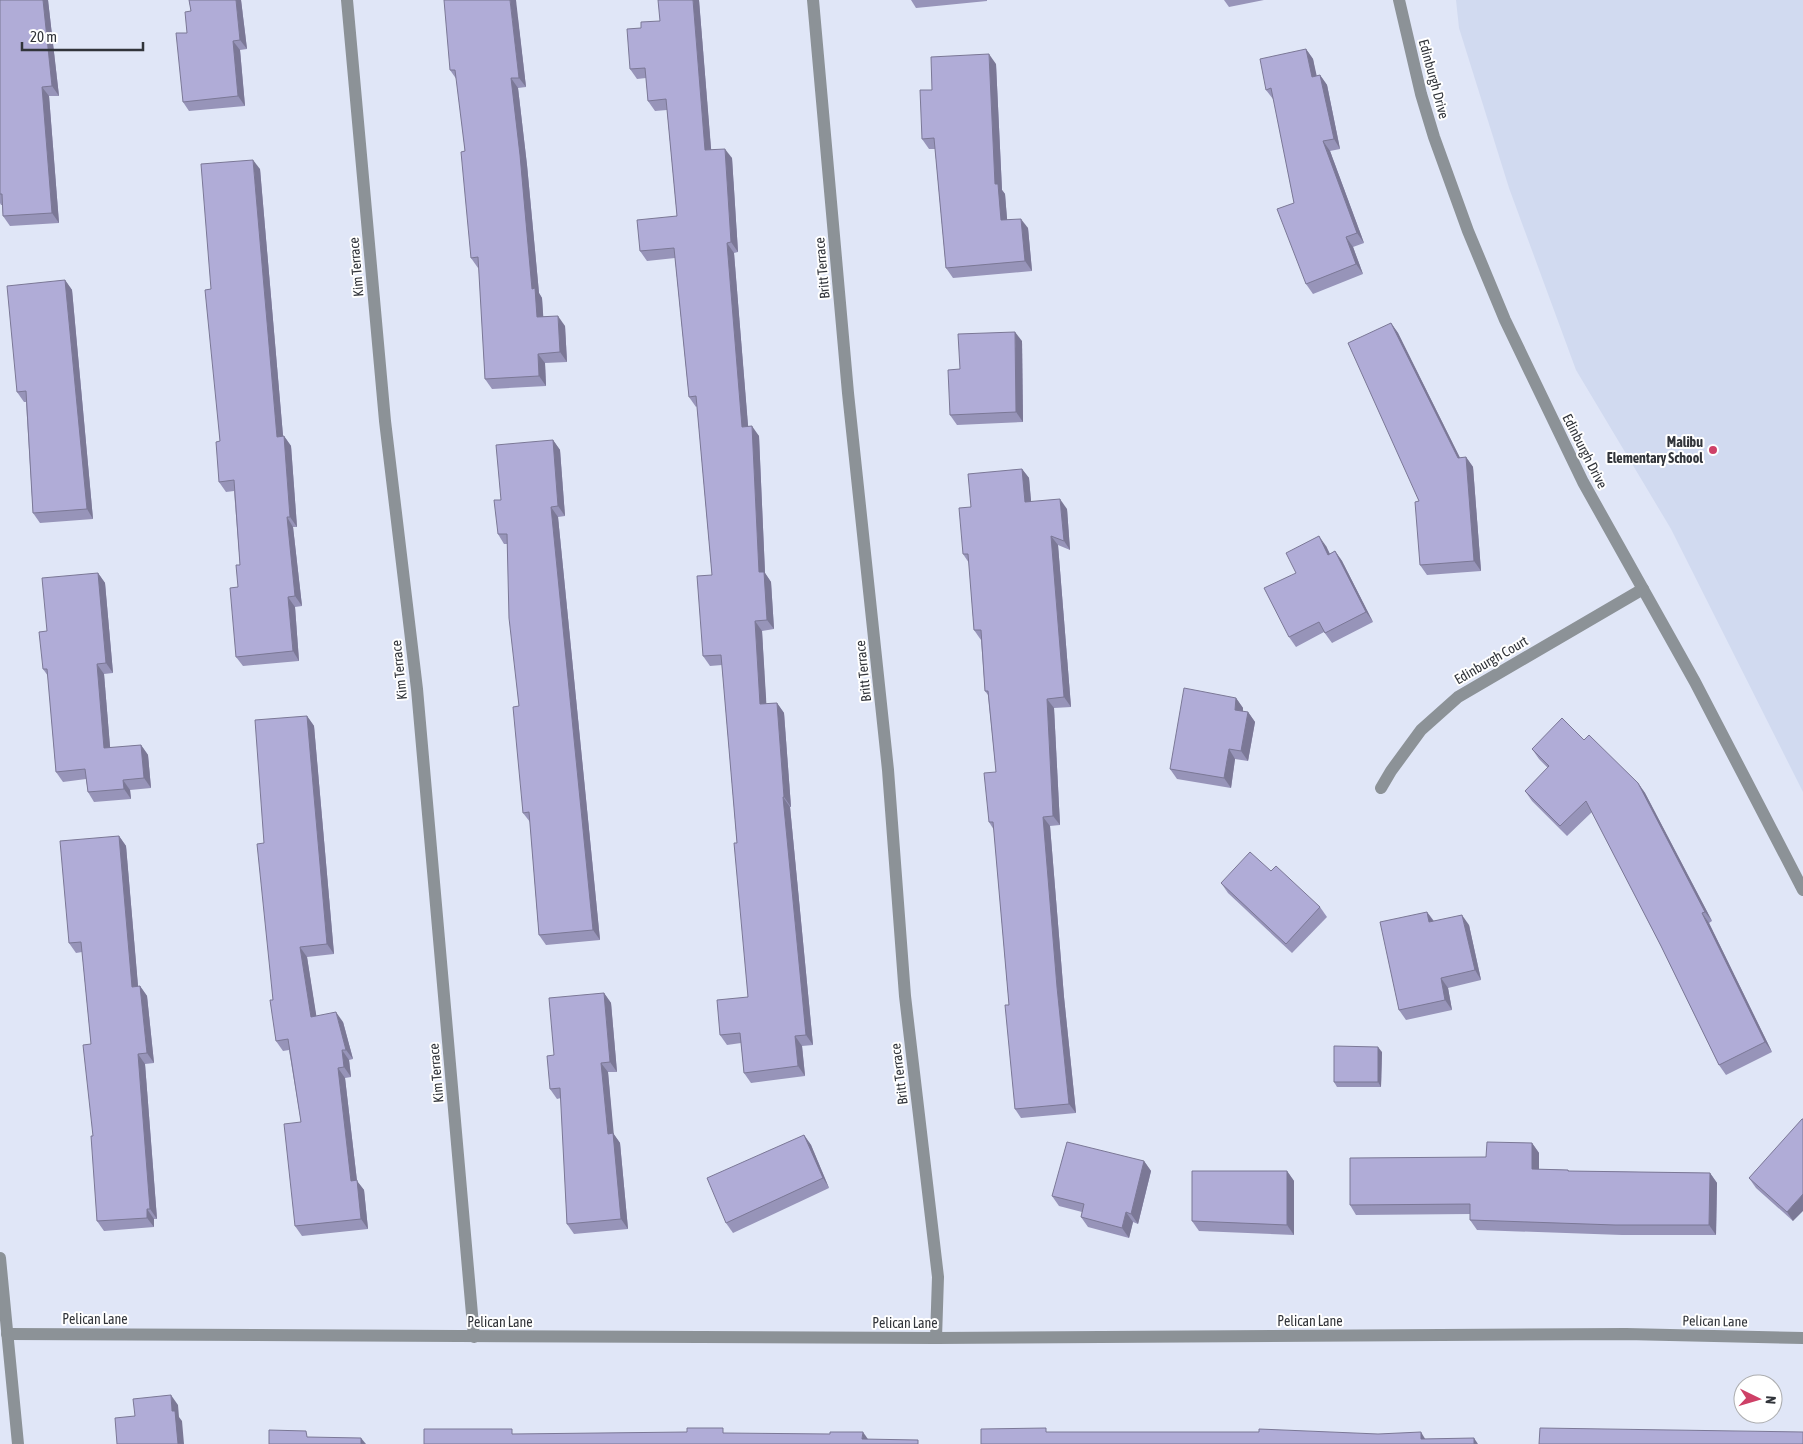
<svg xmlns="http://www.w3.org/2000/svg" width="1803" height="1444" font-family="'Asap Condensed',sans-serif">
	<rect width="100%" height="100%" fill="#e0e6f7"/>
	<!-- built -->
	<polygon fill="#d1daf0" points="1456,0 1803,0 1803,792 1671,529 1576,370 1509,188 1459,28"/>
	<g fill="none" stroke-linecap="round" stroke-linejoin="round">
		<!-- minor -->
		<g stroke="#8c9297" stroke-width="12">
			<polyline points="347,0 385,421 417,689 474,1337"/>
			<polyline points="813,0 848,393 888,770 905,996 938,1277 936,1338"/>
			<polyline points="1399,0 1421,94 1434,137 1468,231 1505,320 1583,482 1695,682 1803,890"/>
			<polyline points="1381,788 1391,771 1421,730 1458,697 1643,589"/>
			<polyline points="0,1258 18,1444"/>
			<polyline points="7,1334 936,1338 1626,1334 1803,1338"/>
		</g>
	</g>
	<!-- wall -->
	<g fill="#9794b9">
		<polygon points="0,0 48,0 59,96 49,96 59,223 10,226 3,216 2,205 1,205 0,203"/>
		<polygon points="189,0 241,0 247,49 240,50 245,106 189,111 183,102 187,33 191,11"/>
		<polygon points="699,0 711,150 732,158 738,252 734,253 748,427 759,436 765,573 771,582 774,629 762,631 766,704 777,703 784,713 791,807 790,807 813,1045 802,1046 805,1076 751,1083 744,1073 741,1043 727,1045 720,1035 748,997 737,843 722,665 710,666 703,656 712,575 697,406 696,407 689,397 675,258 647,261 640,251 677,216 667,110 655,111 648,101 646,78 637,79 630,69 641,28 660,21"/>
		<polygon points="911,0 987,0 987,1 916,8"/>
		<polygon points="1224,0 1264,0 1229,7"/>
		<polygon points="518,20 526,87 518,88 527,165 539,293 542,298 543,317 565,326 567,362 545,363 546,386 492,389 485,379 479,267 478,268 471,258 465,151 457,80 450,70"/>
		<polygon points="1306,49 1313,59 1316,76 1320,75 1327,85 1340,149 1330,151 1364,243 1353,247 1363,274 1313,294 1306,284 1294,203 1274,99 1273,99 1266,90"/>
		<polygon points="996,64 1002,190 1005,194 1007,220 1028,228 1032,271 953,278 946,268 935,149 929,149 922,139 932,90"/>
		<polygon points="260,169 283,436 284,436 291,446 297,527 293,527 302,606 295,607 299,661 243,666 236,657 238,587 240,565 234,491 226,492 219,482 220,441 211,289"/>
		<polygon points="65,280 72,290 93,519 40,523 33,513 26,402 24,402 17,392"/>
		<polygon points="1391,323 1398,333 1460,458 1466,457 1473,467 1481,571 1427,575 1420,565 1419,501"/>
		<polygon points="1022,341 1023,422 957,425 950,415"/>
		<polygon points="553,440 560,450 565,516 558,517 600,940 546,945 539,935 530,822 523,813 519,706 507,544 504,544 498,534 501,500"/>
		<polygon points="1022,469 1029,478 1031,502 1067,509 1070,550 1058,545 1071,707 1054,708 1060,825 1050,826 1064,997 1076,1113 1021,1118 1015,1109 1009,1005 994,830 989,822 996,772 988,695 985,691 981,640 974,630 969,563 963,554"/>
		<polygon points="1326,546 1330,554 1335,551 1342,561 1373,622 1332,643 1324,632 1296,647 1289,637 1296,573"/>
		<polygon points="98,573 105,583 113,673 104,674 110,748 141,745 148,755 151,788 130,790 131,799 94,802 88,792 86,779 63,782 56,772 48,676 43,669 47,631"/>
		<polygon points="1236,698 1243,708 1243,712 1248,712 1255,722 1248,761 1235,759 1231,788 1177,779 1170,769"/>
		<polygon points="307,716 314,726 334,954 307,957 316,1016 343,1022 353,1059 349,1060 351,1077 345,1078 357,1181 364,1190 368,1229 302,1236 295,1226 301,1122 289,1050 283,1051 276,1041 264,843"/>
		<polygon points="1584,740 1638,783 1645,793 1712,921 1709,923 1772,1052 1726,1075 1719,1065 1661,946 1592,812 1567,836 1532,801 1525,791 1548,768 1539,759 1532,749"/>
		<polygon points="119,836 126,846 138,987 140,986 147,996 154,1063 145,1064 157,1219 154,1219 154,1227 104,1231 97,1221 93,1136 91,1044 82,952 76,953 69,943"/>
		<polygon points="1271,871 1320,907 1327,917 1292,953 1228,893 1221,883"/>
		<polygon points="1427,912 1434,921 1469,925 1481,980 1448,988 1452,1010 1406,1020 1399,1010"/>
		<polygon points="604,993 611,1003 617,1072 608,1072 613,1133 620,1143 628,1229 574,1234 567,1224 561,1098 557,1099 550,1089 554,1055"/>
		<polygon points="1382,1052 1381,1087 1337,1087 1334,1082"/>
		<polygon points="1803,1119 1793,1221 1756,1188 1749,1178"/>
		<polygon points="804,1135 811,1145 829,1188 733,1233 726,1223"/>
		<polygon points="1532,1143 1539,1153 1539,1169 1568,1170 1569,1171 1710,1173 1717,1183 1716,1235 1622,1235 1477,1230 1470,1220 1470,1214 1356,1215 1350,1205 1486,1157"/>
		<polygon points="1144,1161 1151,1171 1138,1224 1133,1222 1129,1238 1088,1227 1081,1217 1082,1212 1059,1206 1052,1196"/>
		<polygon points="1287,1171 1294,1181 1294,1235 1199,1231 1192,1221"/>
	</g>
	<!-- shaded-wall -->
	<g fill="#7b7896">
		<polygon points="43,0 48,0 59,96 52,86"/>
		<polygon points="236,0 241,0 247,49 240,40"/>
		<polygon points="510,0 516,0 526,87 519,78"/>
		<polygon points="693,0 699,0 712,160 705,150"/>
		<polygon points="233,41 240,50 245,106 238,96"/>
		<polygon points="1306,49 1313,59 1319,86 1312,77"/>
		<polygon points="989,54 996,64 1002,190 1005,194 1008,230 1001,220 995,184"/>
		<polygon points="1320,75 1327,85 1340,149 1334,139"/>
		<polygon points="511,78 518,88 527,165 539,293 542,298 544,327 537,317 532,289"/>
		<polygon points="42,87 49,96 59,223 52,213"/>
		<polygon points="1323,141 1330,151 1364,243 1357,233"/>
		<polygon points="725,149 732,158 738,252 731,242"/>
		<polygon points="253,160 260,169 284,447 277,437"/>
		<polygon points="1021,219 1028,228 1032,271 1025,261"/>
		<polygon points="1346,237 1353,247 1363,274 1356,264"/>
		<polygon points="727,243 734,253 749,437 742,427"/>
		<polygon points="65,280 72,290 93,519 87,509"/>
		<polygon points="558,316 565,326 567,362 560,352"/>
		<polygon points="1391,323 1398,333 1465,468 1458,458"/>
		<polygon points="1015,332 1022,341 1023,422 1016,412"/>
		<polygon points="538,354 545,363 546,386 539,376"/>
		<polygon points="752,426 759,436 765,573 771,582 774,629 767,620 759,572"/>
		<polygon points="284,436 291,446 297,527 290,517"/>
		<polygon points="553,440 560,450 565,516 558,506"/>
		<polygon points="1466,457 1473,467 1481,571 1474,561"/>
		<polygon points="1022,469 1029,478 1032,512 1025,502"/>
		<polygon points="1060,499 1067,509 1070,550 1064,541"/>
		<polygon points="551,507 558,517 600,940 593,930"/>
		<polygon points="287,517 293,527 302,606 295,596"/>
		<polygon points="1051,536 1058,545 1071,707 1064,697"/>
		<polygon points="1319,536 1326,546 1335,565 1328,555"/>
		<polygon points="1335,551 1342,561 1373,622 1366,612"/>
		<polygon points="98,573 105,583 113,673 106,663"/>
		<polygon points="288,597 295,607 299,661 293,651"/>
		<polygon points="755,621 762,631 767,714 760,704"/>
		<polygon points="97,664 104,674 111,758 104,748"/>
		<polygon points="1236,698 1243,708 1242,720 1235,710"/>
		<polygon points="1047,699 1054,708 1060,825 1053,816"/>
		<polygon points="777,703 784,713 791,807 784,797"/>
		<polygon points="1248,712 1255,722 1248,761 1241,751"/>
		<polygon points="307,716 314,726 334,954 327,944"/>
		<polygon points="141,745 148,755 151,788 144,778"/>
		<polygon points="1229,749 1235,759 1231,788 1224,778"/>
		<polygon points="123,780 130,790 131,799 124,789"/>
		<polygon points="1638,783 1645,793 1712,921 1705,912"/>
		<polygon points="783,797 790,807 813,1045 806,1035"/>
		<polygon points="1043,817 1050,826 1064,997 1076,1113 1069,1104 1057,987"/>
		<polygon points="119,836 126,846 139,997 132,987"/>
		<polygon points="1427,912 1434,922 1429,922"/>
		<polygon points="1702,913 1709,923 1772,1052 1765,1042"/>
		<polygon points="1462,915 1469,925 1481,980 1475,970"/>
		<polygon points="300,947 307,957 318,1026 311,1017"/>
		<polygon points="1441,978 1448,988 1452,1010 1445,1000"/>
		<polygon points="140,986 147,996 154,1063 147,1053"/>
		<polygon points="604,993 611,1003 617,1072 610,1062"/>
		<polygon points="336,1012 343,1022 353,1059 346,1050"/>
		<polygon points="795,1036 802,1046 805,1076 798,1066"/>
		<polygon points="1378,1047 1382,1052 1381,1087 1378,1082"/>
		<polygon points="342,1050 349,1060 351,1077 344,1067"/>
		<polygon points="138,1054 145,1064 157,1219 150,1209"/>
		<polygon points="601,1063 608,1072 614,1136 613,1133 620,1143 628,1229 621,1219 608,1134"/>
		<polygon points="338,1068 345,1078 357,1181 364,1190 368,1229 361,1219 351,1181"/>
		<polygon points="804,1135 811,1145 829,1188 823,1178"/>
		<polygon points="1532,1143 1539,1153 1539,1179 1532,1169"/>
		<polygon points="1144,1161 1151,1171 1138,1224 1131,1214"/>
		<polygon points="1287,1171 1294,1181 1294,1235 1287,1225"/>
		<polygon points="1710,1173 1717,1183 1716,1235 1709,1225"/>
		<polygon points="1803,1194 1803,1211 1793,1221 1787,1212"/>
		<polygon points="147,1209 154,1219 154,1227 147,1218"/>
		<polygon points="1126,1212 1133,1222 1129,1238 1122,1228"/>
		<polygon points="171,1395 178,1405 179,1417 182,1421 184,1444 178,1444 172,1411"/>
		<polygon points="863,1432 870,1442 862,1439"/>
		<polygon points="1421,1432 1427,1442 1421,1439"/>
		<polygon points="361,1438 366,1444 361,1444"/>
		<polygon points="1474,1438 1478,1444 1474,1444"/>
	</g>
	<!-- building -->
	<g fill="#b0acd7" stroke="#7b7896">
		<polygon points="0,0 43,0 52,86 42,87 52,213 3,216 2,194 0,194"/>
		<polygon points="189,0 236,0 240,40 233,41 238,96 183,102 176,33 187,33 185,12 191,11"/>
		<polygon points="444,0 510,0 519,78 511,78 520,155 532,289 535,288 537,317 558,316 560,352 538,354 539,376 485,379 478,257 471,258 461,152 465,151 455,70 450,70"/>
		<polygon points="658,0 693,0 705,150 725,149 731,242 727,243 742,427 752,426 759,572 764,572 767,620 755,621 760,704 777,703 784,797 783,797 806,1035 795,1036 798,1066 744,1073 740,1033 720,1035 717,1000 748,997 734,843 737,843 721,655 703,656 697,576 712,575 696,396 689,397 674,248 640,251 637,220 677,216 666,99 648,101 645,68 630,69 627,29 641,28 641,22 660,21"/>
		<polygon points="1306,49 1312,77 1320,75 1334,139 1323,141 1357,233 1346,237 1356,264 1306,284 1277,209 1294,203 1271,88 1266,90 1260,59"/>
		<polygon points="989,54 995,184 998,184 1001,220 1021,219 1025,261 946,268 934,138 922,139 920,90 932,90 931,57"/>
		<polygon points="253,160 277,437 284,436 290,517 287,517 295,596 288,597 293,651 236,657 230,588 238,587 236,565 240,565 234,480 219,482 216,442 220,441 205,290 211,289 201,164"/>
		<polygon points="65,280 87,509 33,513 26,391 17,392 7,286"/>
		<polygon points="1391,323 1458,458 1466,457 1474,561 1420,565 1415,502 1419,501 1348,343"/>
		<polygon points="1015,332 1016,412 950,415 948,370 960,369 958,334"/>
		<polygon points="553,440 558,506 551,507 593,930 539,935 529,812 523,813 513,707 519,706 509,618 507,534 498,534 494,500 501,500 496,445"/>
		<polygon points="1022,469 1025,502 1060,499 1064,541 1051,536 1064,697 1047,699 1053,816 1043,817 1057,987 1069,1104 1015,1109 1005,1005 1009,1005 993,822 989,822 984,773 996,772 988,691 985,691 981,630 974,630 968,554 963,554 959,508 971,507 968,474"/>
		<polygon points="1319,536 1328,555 1335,551 1366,612 1325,633 1319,622 1289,637 1264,588 1296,573 1286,553"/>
		<polygon points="98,573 106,663 97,664 104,748 141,745 144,778 123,780 124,789 88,792 85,769 56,772 47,669 43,669 39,632 47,631 42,578"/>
		<polygon points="1184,688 1236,698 1235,710 1248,712 1241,751 1229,749 1224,778 1170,769"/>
		<polygon points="307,716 327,944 300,947 311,1017 336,1012 346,1050 342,1050 344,1067 338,1068 351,1181 357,1180 361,1219 295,1226 284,1124 301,1122 288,1039 276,1041 270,1000 273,1000 257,844 264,843 255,720"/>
		<polygon points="1562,718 1584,740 1589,735 1638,783 1705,912 1702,913 1765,1042 1719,1065 1661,946 1586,801 1560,826 1525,791 1549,766 1532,749"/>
		<polygon points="119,836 132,987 140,986 147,1053 138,1054 150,1209 147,1209 147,1218 97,1221 91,1136 93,1136 83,1045 91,1044 81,942 69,943 60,841"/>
		<polygon points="1250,852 1271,871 1276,866 1320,907 1286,944 1221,883"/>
		<polygon points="1427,912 1429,922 1462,915 1475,970 1441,978 1445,1000 1399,1010 1380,922"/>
		<polygon points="604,993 610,1062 601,1063 608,1134 613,1133 621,1219 567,1224 560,1088 550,1089 547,1056 554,1055 549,998"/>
		<polygon points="1334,1046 1378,1047 1378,1082 1334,1082"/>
		<polygon points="1802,1119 1803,1119 1803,1194 1787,1212 1749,1178"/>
		<polygon points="804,1135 823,1178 726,1223 707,1178"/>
		<polygon points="1067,1142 1144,1161 1131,1214 1126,1212 1122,1228 1081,1217 1084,1204 1052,1196"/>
		<polygon points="1487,1142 1532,1143 1532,1169 1568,1170 1568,1171 1710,1173 1709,1225 1615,1225 1470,1220 1470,1204 1350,1205 1350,1158 1486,1157"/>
		<polygon points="1192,1171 1287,1171 1287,1225 1192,1221"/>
		<polygon points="171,1395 172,1411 175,1411 178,1444 117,1444 115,1418 135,1416 133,1399"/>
		<polygon points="687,1428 723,1428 723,1433 830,1434 830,1432 863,1432 862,1439 918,1440 918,1444 424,1444 424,1429 512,1429 512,1434 687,1432"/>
		<polygon points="1046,1428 1046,1432 1259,1432 1259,1429 1378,1434 1421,1432 1421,1439 1474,1438 1474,1444 981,1444 981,1429"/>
		<polygon points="1540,1428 1803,1432 1803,1444 1539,1444"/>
		<polygon points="269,1430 306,1431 307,1437 361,1438 361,1444 269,1444"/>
	</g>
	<!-- markers -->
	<circle fill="#ce4067" stroke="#fff" stroke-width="2" cx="1713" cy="450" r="5"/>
	<g text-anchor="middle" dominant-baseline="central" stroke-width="4" stroke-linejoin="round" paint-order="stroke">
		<!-- street labels -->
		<g font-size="14" fill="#31343a" stroke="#fff">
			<text transform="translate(1434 79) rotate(75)">Edinburgh Drive</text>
			<text transform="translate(356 267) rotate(-95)">Kim Terrace</text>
			<text transform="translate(822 268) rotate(-95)">Britt Terrace</text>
			<text transform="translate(1585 451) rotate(63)">Edinburgh Drive</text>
			<text transform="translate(1491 660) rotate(-30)">Edinburgh Court</text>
			<text transform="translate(399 670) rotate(-96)">Kim Terrace</text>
			<text transform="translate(863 671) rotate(-96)">Britt Terrace</text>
			<text transform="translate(436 1073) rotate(-95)">Kim Terrace</text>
			<text transform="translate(899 1074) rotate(-97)">Britt Terrace</text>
			<text x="95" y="1319">Pelican Lane</text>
			<text x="1310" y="1321">Pelican Lane</text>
			<text transform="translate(1715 1321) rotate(1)">Pelican Lane</text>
			<text x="500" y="1322">Pelican Lane</text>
			<text x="905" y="1323">Pelican Lane</text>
		</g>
		<!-- poi labels -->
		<g font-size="14" font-weight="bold" fill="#31343a" stroke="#fff" text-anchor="end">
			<text x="1703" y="442">Malibu<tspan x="1703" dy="16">Elementary School</tspan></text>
		</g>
	</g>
	<!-- north arrow -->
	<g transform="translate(1758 1399) rotate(95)"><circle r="24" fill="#ffffff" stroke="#adaeb0"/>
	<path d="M0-4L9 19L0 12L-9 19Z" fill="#ce4067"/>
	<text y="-8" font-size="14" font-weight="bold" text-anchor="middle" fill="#31343a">N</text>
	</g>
	<!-- scale -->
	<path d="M22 42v8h121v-8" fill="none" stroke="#31343a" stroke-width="2.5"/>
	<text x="30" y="42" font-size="15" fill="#31343a" stroke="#ffffff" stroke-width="4" paint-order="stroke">20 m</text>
</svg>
